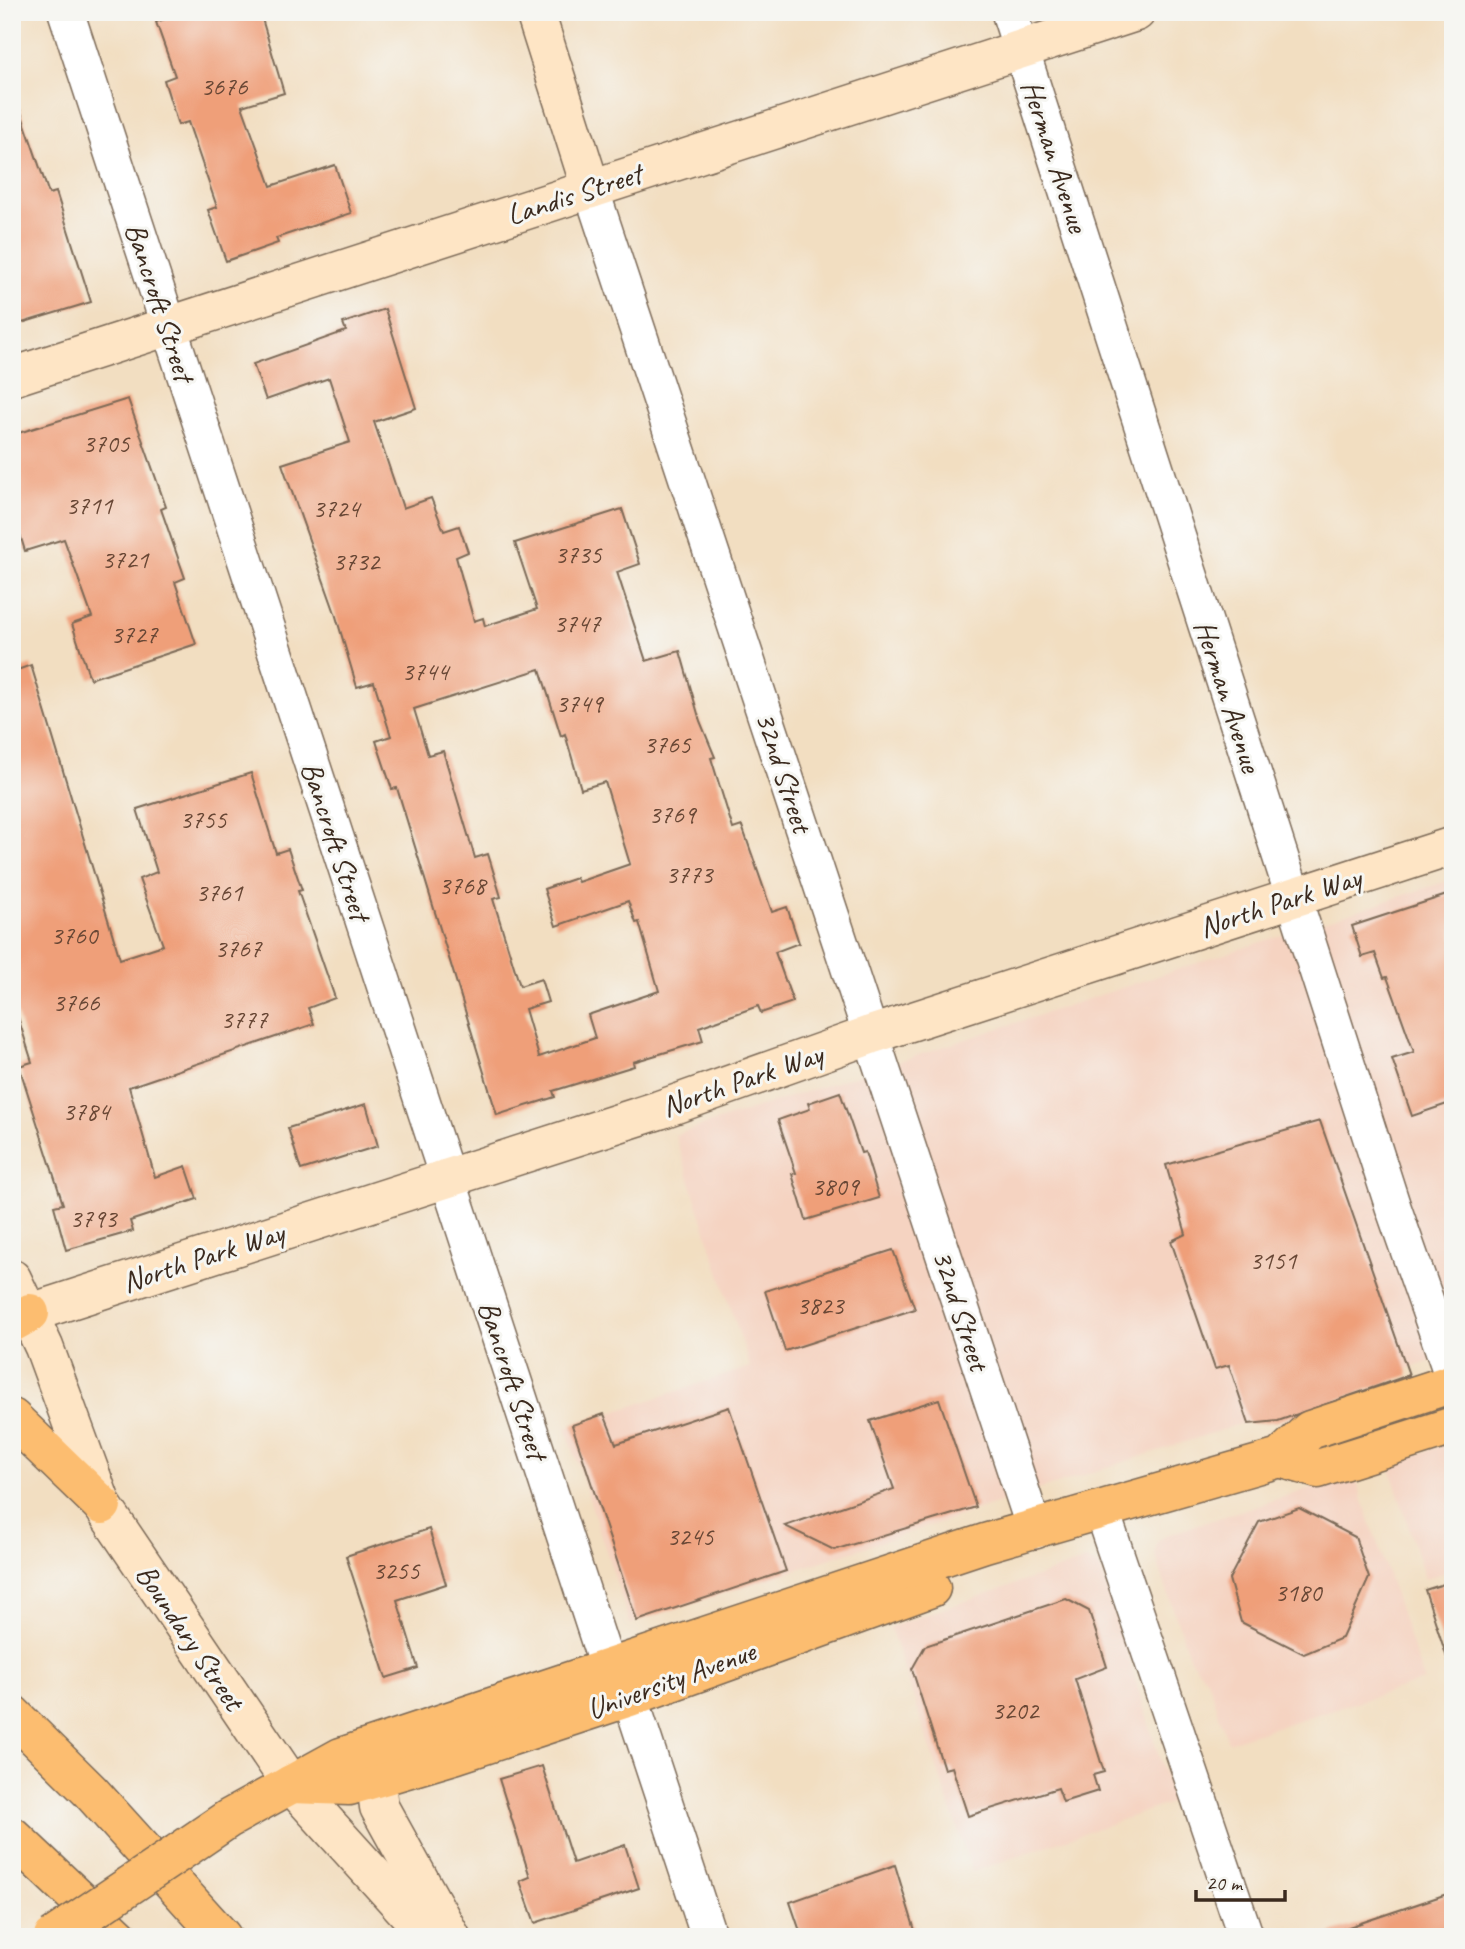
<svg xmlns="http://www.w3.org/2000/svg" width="1465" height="1949" font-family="Caveat,sans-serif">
	<rect width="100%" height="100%" fill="#f6f6f2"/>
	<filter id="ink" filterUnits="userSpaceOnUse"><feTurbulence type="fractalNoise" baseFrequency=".0143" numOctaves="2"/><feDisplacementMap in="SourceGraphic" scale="14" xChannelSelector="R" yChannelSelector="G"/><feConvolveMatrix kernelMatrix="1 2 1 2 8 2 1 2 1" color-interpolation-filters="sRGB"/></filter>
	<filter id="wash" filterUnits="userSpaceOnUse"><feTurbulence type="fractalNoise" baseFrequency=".00686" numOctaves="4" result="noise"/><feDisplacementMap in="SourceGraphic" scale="28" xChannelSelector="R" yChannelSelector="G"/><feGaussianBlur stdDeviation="1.57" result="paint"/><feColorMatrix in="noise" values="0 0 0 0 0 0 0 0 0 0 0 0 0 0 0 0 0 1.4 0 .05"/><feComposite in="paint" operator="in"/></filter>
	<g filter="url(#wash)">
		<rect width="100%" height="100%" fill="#f2dec1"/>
		<!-- built -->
		<g fill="#f5d3c1">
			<polygon points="1453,879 1453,1354 630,1624 566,1428 750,1367 675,1135"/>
			<polygon points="1453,1442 1453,1570 1425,1579 1389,1464"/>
			<polygon points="1354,1474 1424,1681 1228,1742 1207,1679 1190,1659 1155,1554 1157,1542 1166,1535"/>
			<polygon points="1086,1560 1101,1568 1173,1802 972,1872 890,1627"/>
		</g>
		<g id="blocks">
			<!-- building -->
			<g fill="#ef9f79" fill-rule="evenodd">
				<polygon points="185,12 260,12 284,93 242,106 271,186 335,165 351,213 276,238 278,243 226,261 208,210 217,207 188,122 178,125 164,80 175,76 156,22"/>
				<polygon points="16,98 49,194 56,192 91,302 12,326 12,99"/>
				<path d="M 385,309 L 416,408 L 374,422 L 403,508 L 431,498 L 444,531 L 459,526 L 468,552 L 456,557 L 474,621 L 483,618 L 485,626 L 537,609 L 515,543 L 622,509 L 640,564 L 617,572 L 646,661 L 680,651 L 700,721 L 715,757 L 711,758 L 733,829 L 742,826 L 772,912 L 787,907 L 799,943 L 775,952 L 793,1002 L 761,1013 L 758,1006 L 699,1027 L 703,1041 L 633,1062 L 634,1066 L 553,1091 L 555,1097 L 497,1115 L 397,788 L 392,789 L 376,741 L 391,736 L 374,682 L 357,687 L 335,613 L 282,464 L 350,442 L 329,378 L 266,400 L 253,364 L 346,331 L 343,323 ZM 540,669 L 561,736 L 565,734 L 581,789 L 605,782 L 630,864 L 578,882 L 576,878 L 544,889 L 556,926 L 628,901 L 636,923 L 639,922 L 659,991 L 588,1015 L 595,1038 L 539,1057 L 525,1009 L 548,1002 L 541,979 L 520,986 L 493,899 L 501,897 L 488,854 L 475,858 L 443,751 L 428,755 L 414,709 Z"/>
				<polygon points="128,399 166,507 161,509 185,578 175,582 196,644 90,679 72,624 92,617 64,539 25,551 12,508 12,435"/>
				<polygon points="31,665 120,959 163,945 139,879 157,872 137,809 251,773 276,853 288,849 302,890 298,891 335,998 308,1008 314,1024 129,1087 155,1177 186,1166 197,1199 130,1221 133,1231 66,1250 54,1206 63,1204 19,1066 32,1062 12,998 12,672"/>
				<polygon points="1453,893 1453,1102 1412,1116 1392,1059 1414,1052 1387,977 1384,978 1375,953 1362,957 1352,926"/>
				<polygon points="840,1092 861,1153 865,1152 879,1198 806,1220 792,1174 796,1173 778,1120 810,1109 808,1103"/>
				<polygon points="366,1104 378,1146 301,1170 288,1128"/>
				<polygon points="1320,1121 1409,1375 1278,1421 1249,1424 1229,1365 1215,1369 1171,1241 1186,1234 1166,1165"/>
				<polygon points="893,1250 915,1309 785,1351 765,1291"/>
				<polygon points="939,1399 976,1507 834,1550 785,1526 894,1489 870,1421"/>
				<polygon points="729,1407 786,1571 637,1621 572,1425 604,1414 616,1444"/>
				<polygon points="1299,1508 1355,1537 1369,1578 1342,1638 1304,1654 1241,1622 1229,1579 1259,1522"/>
				<polygon points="429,1529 446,1584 397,1600 418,1668 386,1678 346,1556"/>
				<polygon points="1453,1581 1453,1661 1448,1661 1425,1590"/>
				<polygon points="1066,1599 1089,1611 1107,1667 1075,1679 1104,1772 1093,1775 1098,1791 1063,1802 1058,1788 968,1816 952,1767 944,1769 912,1669 925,1646"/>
				<polygon points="542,1766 573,1863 625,1845 639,1888 535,1923 520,1881 530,1877 499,1779"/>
				<polygon points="895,1865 917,1937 802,1937 790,1902"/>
				<polygon points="1453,1892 1453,1937 1332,1937 1331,1933"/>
			</g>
		</g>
	</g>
	<g filter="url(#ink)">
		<use href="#blocks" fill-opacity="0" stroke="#7b6957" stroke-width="2"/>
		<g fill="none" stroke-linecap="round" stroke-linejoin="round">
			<defs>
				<g id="street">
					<polyline points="66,12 608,1669"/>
					<polyline points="1009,12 1393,1207 1453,1378"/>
					<polyline points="591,189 1035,1531"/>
					<polyline points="1101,1509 1246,1937"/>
					<polyline points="630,1697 709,1937"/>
				</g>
				<g id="secondary">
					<polyline points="535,12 591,189"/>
					<polyline points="12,377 1136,12"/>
					<polyline points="12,1279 44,1347 102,1505 291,1784 430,1937"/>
					<polyline points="30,1313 659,1110 870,1035 1453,846"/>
					<polyline points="382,1777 377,1791 379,1807 451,1937"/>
				</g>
				<g id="primary">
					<polyline points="1280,1458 1318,1469 1453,1426"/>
					<polyline points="291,1784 349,1786 457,1754 630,1697 931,1588"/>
					<polyline points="178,1853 228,1819 341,1757 985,1543 1280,1458 1310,1430 1453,1383"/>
				</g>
				<g id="highway">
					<polyline points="12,1323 30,1313"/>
					<polyline points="12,1418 102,1505"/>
					<polyline points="12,1714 90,1791 222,1937"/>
					<polyline points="12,1836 119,1937"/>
				</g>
			</defs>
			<!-- street casing -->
			<use href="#street" stroke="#7b6957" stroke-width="38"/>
			<!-- secondary casing -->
			<use href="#secondary" stroke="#7b6957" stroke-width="41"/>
			<!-- primary casing -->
			<use href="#primary" stroke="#7b6957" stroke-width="41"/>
			<!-- highway casing -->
			<use href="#highway" stroke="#7b6957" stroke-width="41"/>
			<!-- street -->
			<use href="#street" stroke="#fff" stroke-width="35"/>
			<!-- secondary -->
			<use href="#secondary" stroke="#fee5c5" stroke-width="38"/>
			<!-- primary -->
			<use href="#primary" stroke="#fcbd6f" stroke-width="38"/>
			<!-- highway -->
			<use href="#highway" stroke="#fcbd6f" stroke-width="38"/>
			<defs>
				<polyline id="primary-bridge" points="53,1937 178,1853"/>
			</defs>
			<!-- primary-bridge casing -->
			<use href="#primary-bridge" stroke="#7b6957" stroke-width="41" stroke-linecap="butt"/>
			<!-- primary-bridge -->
			<use href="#primary-bridge" stroke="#fcbd6f" stroke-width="38"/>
		</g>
	</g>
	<g text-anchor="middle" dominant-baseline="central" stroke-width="6" stroke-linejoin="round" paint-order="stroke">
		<!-- number labels -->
		<g font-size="26" fill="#684735">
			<text x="224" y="86">3676</text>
			<text x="106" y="443">3705</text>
			<text x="89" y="505">3711</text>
			<text x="336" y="508">3724</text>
			<text x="578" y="554">3735</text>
			<text x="125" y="559">3721</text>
			<text x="356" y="561">3732</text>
			<text x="577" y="623">3747</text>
			<text x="134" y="634">3727</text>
			<text x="425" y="671">3744</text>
			<text x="579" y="703">3749</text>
			<text x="667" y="744">3765</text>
			<text x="672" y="814">3769</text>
			<text x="203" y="819">3755</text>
			<text x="689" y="874">3773</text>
			<text x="462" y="885">3768</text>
			<text x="219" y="892">3761</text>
			<text x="74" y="935">3760</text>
			<text x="238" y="948">3767</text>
			<text x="76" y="1002">3766</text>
			<text x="244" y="1019">3777</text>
			<text x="86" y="1111">3784</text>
			<text x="835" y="1186">3809</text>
			<text x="93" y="1218">3793</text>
			<text x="1273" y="1260">3151</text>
			<text x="820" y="1305">3823</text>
			<text x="690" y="1536">3245</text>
			<text x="396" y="1570">3255</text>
			<text x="1298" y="1592">3180</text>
			<text x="1015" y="1710">3202</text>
		</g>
		<!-- street labels -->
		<g font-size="30" fill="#3b2a1e" stroke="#f6f6f2">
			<text transform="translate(1055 156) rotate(72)">Herman Avenue</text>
			<text transform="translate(574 194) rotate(-18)">Landis Street</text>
			<text transform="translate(160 302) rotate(72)">Bancroft Street</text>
			<text transform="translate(1228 696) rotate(72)">Herman Avenue</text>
			<text transform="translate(784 772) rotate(72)">32nd Street</text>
			<text transform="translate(336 841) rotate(72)">Bancroft Street</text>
			<text transform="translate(1280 902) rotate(-18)">North Park Way</text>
			<text transform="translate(742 1080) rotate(-19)">North Park Way</text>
			<text transform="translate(203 1257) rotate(-18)">North Park Way</text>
			<text transform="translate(961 1310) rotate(72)">32nd Street</text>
			<text transform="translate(513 1380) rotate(72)">Bancroft Street</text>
			<text transform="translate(190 1637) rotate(56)">Boundary Street</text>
			<text transform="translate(671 1680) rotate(-20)">University Avenue</text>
		</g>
	</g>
	<!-- margin -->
	<rect width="1465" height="1949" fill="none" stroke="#f6f6f2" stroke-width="42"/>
	<!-- scale -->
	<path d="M1196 1890v10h89v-10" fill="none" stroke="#3b2a1e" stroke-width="3.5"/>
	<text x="1206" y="1890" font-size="21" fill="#3b2a1e" stroke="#f6f6f2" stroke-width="5" paint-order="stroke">20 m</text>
</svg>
